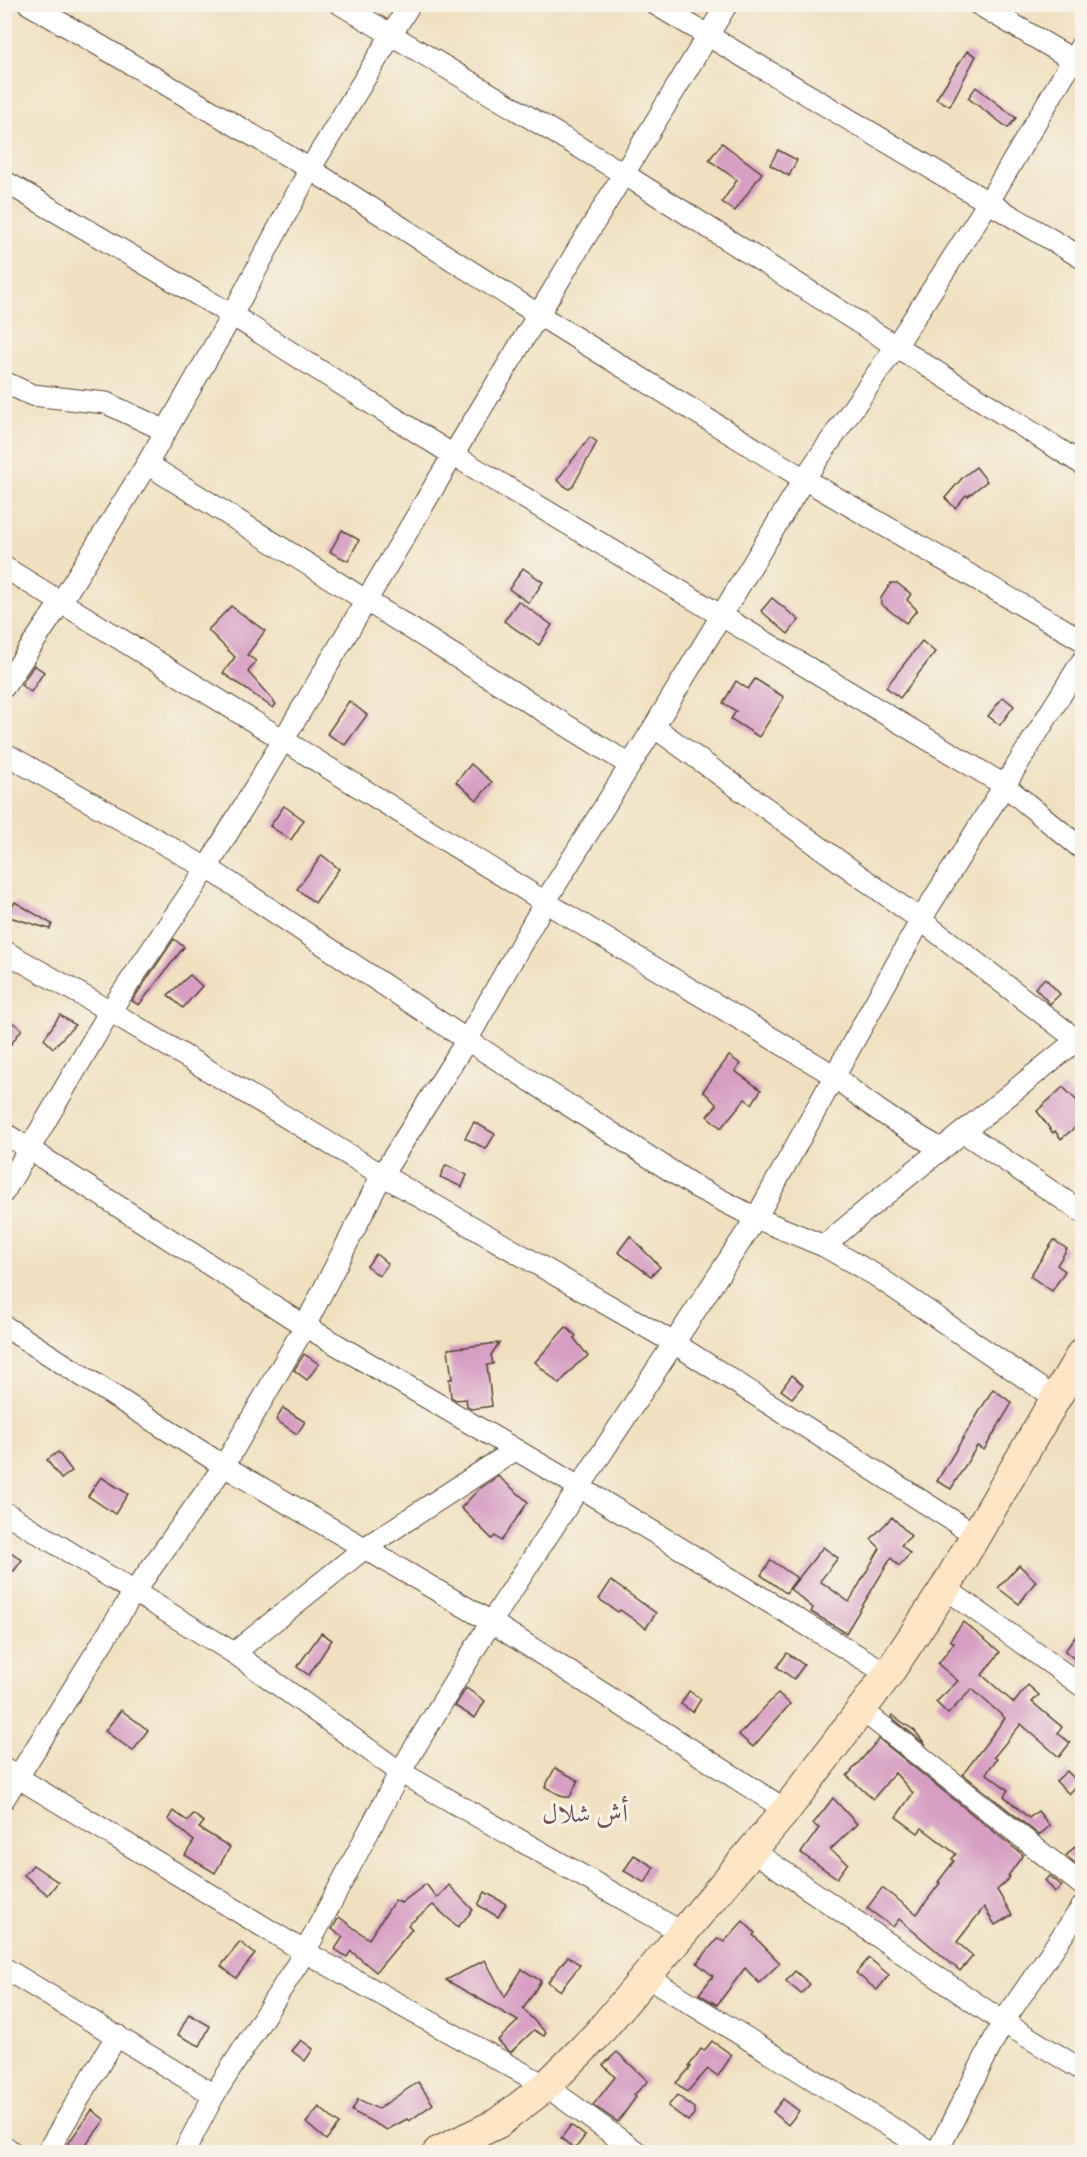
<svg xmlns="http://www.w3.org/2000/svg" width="1087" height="2157" font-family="'IM FELL English',Amiri,serif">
	<rect width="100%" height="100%" fill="#f7f3e8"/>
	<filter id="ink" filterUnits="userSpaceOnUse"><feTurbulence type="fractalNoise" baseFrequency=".0167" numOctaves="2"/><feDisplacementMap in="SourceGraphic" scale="12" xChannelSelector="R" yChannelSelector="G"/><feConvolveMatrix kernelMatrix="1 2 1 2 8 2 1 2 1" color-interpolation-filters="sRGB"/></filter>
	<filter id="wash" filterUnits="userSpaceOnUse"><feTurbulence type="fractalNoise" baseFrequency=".008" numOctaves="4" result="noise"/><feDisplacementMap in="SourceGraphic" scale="24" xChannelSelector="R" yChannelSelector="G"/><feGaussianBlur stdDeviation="1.35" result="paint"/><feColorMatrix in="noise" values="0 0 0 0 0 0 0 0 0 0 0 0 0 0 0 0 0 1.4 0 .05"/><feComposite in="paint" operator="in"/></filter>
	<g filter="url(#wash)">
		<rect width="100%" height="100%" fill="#f0e0c0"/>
		<g id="blocks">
			<!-- building -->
			<g fill="#d69ec3">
				<polygon points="967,51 976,56 950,106 936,99"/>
				<polygon points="976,87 1016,118 1008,128 968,98"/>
				<polygon points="722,143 762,173 735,211 722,202 737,180 709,160"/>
				<polygon points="778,150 797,160 789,176 770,165"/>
				<polygon points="590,437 597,442 573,486 569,489 557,480"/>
				<polygon points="976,467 987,481 968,496 966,495 955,508 945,498 963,477"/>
				<polygon points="342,530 359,540 348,561 330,552"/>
				<polygon points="523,568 543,582 529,603 509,589"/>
				<polygon points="891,583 897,583 911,594 907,600 917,610 906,623 881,604 881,598"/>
				<polygon points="772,598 799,620 788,634 761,611"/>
				<polygon points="518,601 552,625 539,645 504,621"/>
				<polygon points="231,606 265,631 247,655 256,661 248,672 276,704 273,708 223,673 235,657 208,630"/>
				<polygon points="922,641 935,652 900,698 886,687"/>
				<polygon points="34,665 44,672 31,692 21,685"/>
				<polygon points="755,679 784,697 759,737 731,719 736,711 723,703 736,681 748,689"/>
				<polygon points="1003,697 1014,706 1000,725 988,716"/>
				<polygon points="349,701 367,715 345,745 327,734"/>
				<polygon points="471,764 492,782 477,800 456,782"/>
				<polygon points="284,806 304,820 291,840 270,826"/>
				<polygon points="322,855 339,869 315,903 297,889"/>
				<polygon points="15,902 52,924 50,929 6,916"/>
				<polygon points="174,939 184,947 139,1005 132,1001"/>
				<polygon points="190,975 202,986 183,1008 168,995"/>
				<polygon points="1045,978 1060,994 1050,1004 1035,988"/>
				<polygon points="60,1015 75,1025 53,1048 44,1039"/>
				<polygon points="4,1017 22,1029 4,1054"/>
				<polygon points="729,1056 741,1064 735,1071 761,1090 752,1104 745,1099 721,1128 707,1116 717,1105 703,1091"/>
				<polygon points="1063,1087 1083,1107 1083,1121 1061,1139 1055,1131 1053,1133 1037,1111"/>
				<polygon points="474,1122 495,1134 486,1149 465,1138"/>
				<polygon points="446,1165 467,1175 462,1187 440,1177"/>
				<polygon points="630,1236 660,1267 651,1276 618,1252"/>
				<polygon points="1054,1240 1067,1249 1057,1265 1065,1271 1052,1291 1030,1276"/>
				<polygon points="376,1254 388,1264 379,1276 367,1266"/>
				<polygon points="566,1327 576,1336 574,1338 588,1356 575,1366 559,1384 535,1362"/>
				<polygon points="499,1343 491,1355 493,1364 487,1365 492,1406 471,1409 467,1406 466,1399 456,1400 451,1397 449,1379 452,1379 448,1349"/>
				<polygon points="304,1354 319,1364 307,1380 294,1370"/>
				<polygon points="792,1375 803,1385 792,1398 781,1390"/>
				<polygon points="993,1389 1012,1403 984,1450 977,1446 951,1489 937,1481"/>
				<polygon points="283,1408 305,1422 297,1434 276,1420"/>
				<polygon points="58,1452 72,1471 61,1479 47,1460"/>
				<polygon points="498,1476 528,1502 501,1541 495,1536 492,1539 461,1508 478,1490"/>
				<polygon points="101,1477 128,1494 115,1514 88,1496"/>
				<polygon points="892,1517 911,1536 901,1545 910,1554 899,1566 891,1558 846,1633 811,1612 813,1608 790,1589 823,1547 838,1558 820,1581 849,1602 880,1548 871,1539"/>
				<polygon points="4,1547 22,1560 14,1571 4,1564"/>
				<polygon points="771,1560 797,1578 786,1593 761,1575"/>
				<polygon points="1019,1565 1036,1581 1019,1604 998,1588"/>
				<polygon points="611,1581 656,1613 646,1628 620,1610 618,1612 599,1599"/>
				<polygon points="963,1622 1000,1652 982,1675 1014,1703 1028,1685 1039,1695 1032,1702 1062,1727 1058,1733 1070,1743 1059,1757 1021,1724 994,1757 997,1759 986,1773 1008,1790 1004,1796 1029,1818 1038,1811 1050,1826 1039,1835 963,1774 1005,1718 972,1689 948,1714 936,1702 958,1681 938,1664 954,1643 950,1640"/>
				<polygon points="1083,1626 1083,1666 1065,1651"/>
				<polygon points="321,1633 332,1640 309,1675 297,1667"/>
				<polygon points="787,1653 804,1665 794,1679 777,1667"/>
				<polygon points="466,1688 485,1701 475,1718 455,1706"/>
				<polygon points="689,1691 701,1699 693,1712 681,1704"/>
				<polygon points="778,1693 790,1704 753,1747 739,1735"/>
				<polygon points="121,1710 148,1730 133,1751 105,1731"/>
				<polygon points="892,1715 915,1731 926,1745 891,1717"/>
				<polygon points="879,1739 1023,1855 1008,1876 1010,1877 997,1890 1012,1915 995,1925 984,1907 957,1942 973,1956 960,1971 899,1919 893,1927 867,1908 882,1888 917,1914 940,1883 938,1882 954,1861 952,1859 956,1854 922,1828 918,1833 896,1817 913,1793 895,1773 873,1799 847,1776"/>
				<polygon points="555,1768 578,1780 570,1797 564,1797 545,1787"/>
				<polygon points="1067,1771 1079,1783 1069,1794 1056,1781"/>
				<polygon points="833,1798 857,1824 830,1850 848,1863 837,1878 801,1853 819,1828 813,1824"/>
				<polygon points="173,1811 188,1821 193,1814 204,1822 199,1828 230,1847 215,1873 185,1855 194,1841 168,1819"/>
				<polygon points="1083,1838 1083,1869 1066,1856"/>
				<polygon points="634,1855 654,1867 645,1883 624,1871"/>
				<polygon points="33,1865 58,1882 48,1895 24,1875"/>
				<polygon points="1050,1876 1062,1886 1055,1892 1045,1880"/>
				<polygon points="426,1884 437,1898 449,1885 473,1910 458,1927 433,1905 408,1925 412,1929 376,1972 351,1951 347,1957 335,1949 343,1937 332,1929 339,1917 369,1939 395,1900 401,1903"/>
				<polygon points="485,1892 506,1904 498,1917 478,1905"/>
				<polygon points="743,1921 755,1933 753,1935 780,1963 759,1983 745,1968 717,2005 699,1994 713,1976 697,1963 718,1938 724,1942"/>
				<polygon points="240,1942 255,1954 236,1978 221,1966"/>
				<polygon points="568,1956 580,1965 560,1991 548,1982"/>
				<polygon points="869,1958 889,1975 877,1990 856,1973"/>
				<polygon points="485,1960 505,1997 522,1969 541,1981 523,2009 546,2033 544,2036 534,2030 511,2052 507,2050 498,2040 518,2021 446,1980"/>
				<polygon points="795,1971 810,1984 801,1994 786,1981"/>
				<polygon points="189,2014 210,2026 200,2046 178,2035"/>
				<polygon points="301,2040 313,2049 305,2061 292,2051"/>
				<polygon points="712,2041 732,2055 718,2076 708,2069 687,2092 676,2083 691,2067 689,2066 701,2049 704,2051"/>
				<polygon points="617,2052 648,2081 634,2095 636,2097 618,2122 593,2105 615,2077 603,2065"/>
				<polygon points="418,2082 433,2104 409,2121 407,2119 387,2130 352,2111 358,2099 378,2109"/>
				<polygon points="677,2095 694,2108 694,2114 688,2121 668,2106"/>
				<polygon points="783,2099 799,2111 788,2125 773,2112"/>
				<polygon points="319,2107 339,2124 326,2140 306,2123"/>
				<polygon points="92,2110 105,2120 80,2152 62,2152"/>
				<polygon points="571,2125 585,2136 575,2149 561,2138"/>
			</g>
		</g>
	</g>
	<g filter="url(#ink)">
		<use href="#blocks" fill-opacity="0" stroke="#564536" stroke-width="1.5"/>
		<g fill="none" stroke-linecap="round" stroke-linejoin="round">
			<defs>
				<g id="minor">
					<polyline points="29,4 310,169 539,315 804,479 1082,640"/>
					<polyline points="340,4 624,174 1082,464"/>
					<polyline points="655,4 1082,258"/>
					<polyline points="978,4 1082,65"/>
					<polyline points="4,181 232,315 453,455 1004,785 1082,849"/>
					<polyline points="4,382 32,395 106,403 166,431"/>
					<polyline points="147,464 630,765"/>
					<path d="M 4,567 L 545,902 L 835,1076 C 867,1105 903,1127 941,1149"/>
					<polyline points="4,687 61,602 147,464 232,315 310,169 410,4"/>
					<polyline points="654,727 922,921 1077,1040"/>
					<polyline points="4,753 217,874 467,1040 696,1187 756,1218 824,1246 875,1275 1056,1399"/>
					<polyline points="4,951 110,1011 382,1175 674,1343 977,1536"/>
					<polyline points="963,1132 1082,1212"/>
					<polyline points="4,1133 305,1326 579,1487 888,1674"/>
					<polyline points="4,1192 110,1011 207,868 453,455 727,4"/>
					<polyline points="824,1246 871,1206 1082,1036"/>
					<polyline points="4,1326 224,1466 491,1622 786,1810"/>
					<polyline points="4,1512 234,1653 400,1772 683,1933"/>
					<polyline points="945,1588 1082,1686"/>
					<polyline points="234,1653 366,1547 515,1450"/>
					<polyline points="862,1710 1082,1885"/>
					<polyline points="4,1769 305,1952 546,2086 637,2152"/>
					<polyline points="4,1799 134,1592 224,1466 305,1326 382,1175 467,1040 545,902 654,727 804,479 896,346 988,203 1082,44"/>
					<polyline points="753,1851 1003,2022 1082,2070"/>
					<polyline points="4,1968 214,2095"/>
					<polyline points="646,1976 931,2152"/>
					<polyline points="4,2146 12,2152"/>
					<polyline points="47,2152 117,2035"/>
					<polyline points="184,2152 214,2095 305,1952 400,1772 491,1622 756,1218 923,916 1082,661"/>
					<polyline points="937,2152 1003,2022 1082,1907"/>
				</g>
				<polyline id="secondary" points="438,2152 498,2123 546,2086 596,2036 786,1810 888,1674 945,1588 1082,1353"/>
			</defs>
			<!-- minor casing -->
			<use href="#minor" stroke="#564536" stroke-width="23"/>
			<!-- secondary casing -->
			<use href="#secondary" stroke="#564536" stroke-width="32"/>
			<!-- minor -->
			<use href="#minor" stroke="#fff" stroke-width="21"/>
			<!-- secondary -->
			<use href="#secondary" stroke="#fde5c5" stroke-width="30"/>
		</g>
	</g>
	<g text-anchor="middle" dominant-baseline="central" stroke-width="6" stroke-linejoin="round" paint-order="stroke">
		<!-- quarter labels -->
		<g font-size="26" fill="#715358" stroke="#f7f3e8">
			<text x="585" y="1814">أش شلال</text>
		</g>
	</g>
	<!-- margin -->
	<rect width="1087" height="2157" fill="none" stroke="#f7f3e8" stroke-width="24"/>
</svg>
